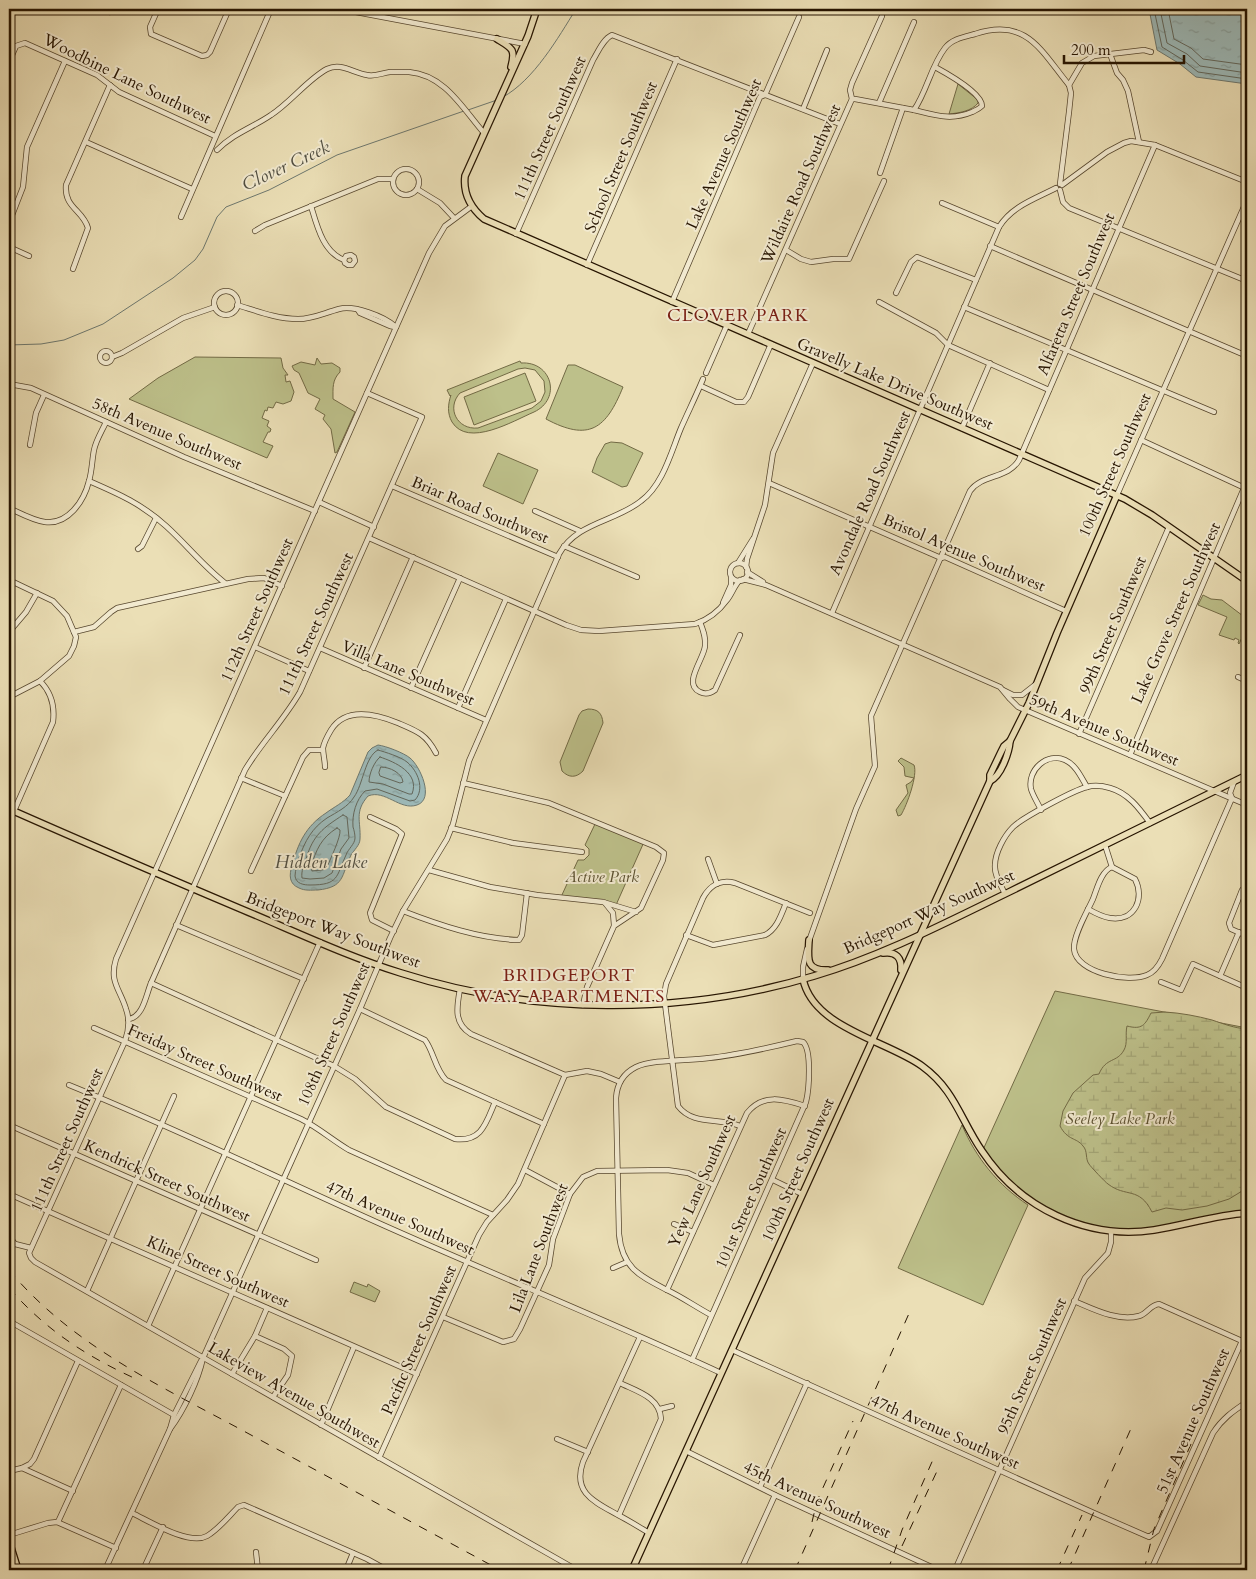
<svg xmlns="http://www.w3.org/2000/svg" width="1256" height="1579" font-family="Cardo,serif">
	<defs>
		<pattern id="wetland-marsh" width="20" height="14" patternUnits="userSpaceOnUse" patternTransform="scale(1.25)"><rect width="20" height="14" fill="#bdc08a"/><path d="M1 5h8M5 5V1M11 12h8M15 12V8" fill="none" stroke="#a2a475"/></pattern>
		<pattern id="water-ripples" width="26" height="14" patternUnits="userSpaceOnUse" patternTransform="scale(1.25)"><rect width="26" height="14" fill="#9dbab9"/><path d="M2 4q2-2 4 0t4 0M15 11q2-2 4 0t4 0" fill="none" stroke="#879f9d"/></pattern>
	</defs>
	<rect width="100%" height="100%" fill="#ebdfb6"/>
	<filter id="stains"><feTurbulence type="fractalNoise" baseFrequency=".004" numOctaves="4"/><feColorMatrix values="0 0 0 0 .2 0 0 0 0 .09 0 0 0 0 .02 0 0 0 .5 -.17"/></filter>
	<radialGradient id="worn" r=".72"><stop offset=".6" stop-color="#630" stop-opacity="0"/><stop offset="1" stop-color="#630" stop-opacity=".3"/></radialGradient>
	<!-- green -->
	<g fill="#bdc08a" stroke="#726a45" fill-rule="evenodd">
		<path d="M 958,84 L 978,100 L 978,103 C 972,111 959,113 949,114 Z"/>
		<polygon points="195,357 281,358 283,368 288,375 285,375 286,382 290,381 294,392 291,401 283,404 276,402 273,408 268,407 267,411 265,410 262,418 269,421 267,426 271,429 270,432 268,432 263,442 273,446 267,458 129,399 158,378"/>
		<path d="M 317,358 L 321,364 L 332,363 L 340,368 L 340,372 C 332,380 333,388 333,399 L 355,412 L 337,452 L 335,453 L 331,429 L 323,419 L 325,415 L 315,409 L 320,399 L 308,393 L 299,373 L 294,370 L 292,366 L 301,362 L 315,365 Z"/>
		<path d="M 520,361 L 521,363 C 552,361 562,399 534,412 C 513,421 468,448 452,422 C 447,413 448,404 451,395 L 450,396 L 447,390 ZM 525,368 L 535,370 L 544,381 L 545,392 L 541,401 L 532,408 L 478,428 C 457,430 446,408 460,393 L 518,369 Z"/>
		<path d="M 568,365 L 575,365 L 623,387 C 606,429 589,442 546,419 Z"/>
		<polygon points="525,373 536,401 474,425 464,397"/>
		<polygon points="611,442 622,443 643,453 627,486 622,487 592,472 597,458 605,444"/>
		<polygon points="498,453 538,470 523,504 483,486"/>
		<polygon points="1203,595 1211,599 1222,600 1247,619 1247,627 1239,644 1238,643 1239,640 1235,638 1234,640 1219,635 1227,617 1198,605"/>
		<path d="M 588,709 C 598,709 602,713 603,723 L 583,771 C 576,778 569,778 562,771 L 560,762 L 579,715 L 582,711 Z"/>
		<path d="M 901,758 L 914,765 C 918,775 907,805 901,815 L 898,816 L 896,810 L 908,793 L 906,785 L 911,782 L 914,778 L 905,776 L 904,767 L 898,761 Z"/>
		<polygon points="596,822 644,842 616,905 561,897 578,860 584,860 589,855 589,849 585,845"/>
		<polygon points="1055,991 1247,1028 1247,1206 1234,1215 1134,1232 1084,1226 1029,1200 982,1152"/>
		<path d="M 962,1125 C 976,1158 998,1185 1028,1205 L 983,1305 L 898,1268 Z"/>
		<polygon points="354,1282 367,1287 368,1284 380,1291 375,1302 350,1292"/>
	</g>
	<!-- wetland -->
	<path fill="url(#wetland-marsh)" stroke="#726a45" d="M 1165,1012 C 1181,1013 1197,1016 1212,1020 C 1224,1024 1234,1028 1247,1029 L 1247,1188 L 1229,1199 L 1207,1206 L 1182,1210 L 1166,1208 L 1152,1212 C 1139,1186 1126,1198 1108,1184 C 1106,1183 1090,1166 1089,1164 C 1085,1159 1088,1151 1083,1146 C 1076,1137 1068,1141 1060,1126 L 1063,1111 L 1073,1093 L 1093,1075 L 1099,1074 C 1106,1057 1117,1063 1124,1050 C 1128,1043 1125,1034 1127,1026 C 1142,1030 1145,1025 1151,1013 Z"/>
	<!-- water -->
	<g fill="url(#water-ripples)" stroke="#6d786f">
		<polygon points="1149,9 1247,9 1247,84 1196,77 1180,64 1157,50"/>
		<path d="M 378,745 C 386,746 404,753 410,758 C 420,766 435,799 417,805 C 400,811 385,789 368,796 C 354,812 361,821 360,839 C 360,845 354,850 351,855 C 341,876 345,887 318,890 C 311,890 305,891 299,888 C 289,884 289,875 292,866 C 298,843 306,826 326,813 C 334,807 343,803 350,795 L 368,752 L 372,748 Z"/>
	</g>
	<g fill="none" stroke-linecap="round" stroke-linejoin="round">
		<!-- shore -->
		<g stroke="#62675c" stroke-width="1">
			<polyline points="1154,9 1162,47 1183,60 1198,72 1247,79"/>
			<polyline points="1160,9 1167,43 1187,54 1200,66 1247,73"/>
			<polyline points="1168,9 1174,39 1191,48 1203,59 1247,65"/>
			<path d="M 378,750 C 385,752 401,757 407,762 C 418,771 425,789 415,800 L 410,801 L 377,789 L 365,791 C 356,800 352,814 353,827 C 354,830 355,834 355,838 C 355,844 348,849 346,855 C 336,877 339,885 310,885 C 304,885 296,884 295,876 C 295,870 298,864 299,858 C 305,841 312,828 327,818 C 337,812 348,807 354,797 C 363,785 365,756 378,750 Z"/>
			<path d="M 380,757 C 395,762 420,773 412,794 L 409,794 L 383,784 L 369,782 C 369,774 374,762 380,757 Z"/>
			<path d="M 381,767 C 390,767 402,773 403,782 L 400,783 L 380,776 L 379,773 Z"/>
			<path d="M 343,815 L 347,817 L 349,838 L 341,849 L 332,873 L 324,878 L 310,879 L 302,878 C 301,871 304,865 306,859 C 313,835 323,828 343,815 Z"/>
			<path d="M 337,828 L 340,830 C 341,837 330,860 326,869 L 322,870 L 312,871 L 311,867 C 316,850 321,838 337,828 Z"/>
		</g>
		<!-- stream -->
		<g stroke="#6d786f" stroke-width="1">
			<path d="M 503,97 C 534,80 558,38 576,9"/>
			<polyline points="468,110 497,100"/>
			<polyline points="9,345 41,344 64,340 103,324 173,278 195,260 203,249 217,217 226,207 269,190 337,155 464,111"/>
		</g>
		<defs>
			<g id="minor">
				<polyline points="158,9 150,27 151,34 202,56 207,55 210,52 229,9"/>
				<polyline points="340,9 525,44"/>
				<polyline points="110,12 115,9"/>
				<polyline points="1110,54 1117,73 1123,80 1128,91 1139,142"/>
				<polyline points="9,62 16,46 25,43 97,75 119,92 215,136"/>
				<polyline points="1069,85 1082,63 1094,56 1144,50 1151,52"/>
				<path d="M 852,99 L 855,99 L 914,110 C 927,91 931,66 945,48 C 952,39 964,37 975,34 C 1027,17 1041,51 1069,85 L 1071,93 L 1069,112 L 1060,184"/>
				<polyline points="879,103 914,22"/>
				<polyline points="803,109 827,50"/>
				<path d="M 914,110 C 935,115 951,121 972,112 C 976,110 979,109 982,106 C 982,93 946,73 935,67"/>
				<polyline points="86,142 192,189"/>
				<path d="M 217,150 C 234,133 252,128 271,115 C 290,103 308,79 327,69 C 341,62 353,73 367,75 C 375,77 382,73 390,72 C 396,72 403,72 409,72 C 445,75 463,109 484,133"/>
				<circle cx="406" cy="182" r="13"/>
				<polyline points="880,173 903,108"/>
				<polyline points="1062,185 1107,152 1124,143 1131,141 1155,145 1247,182"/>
				<polyline points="417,189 440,203 454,218"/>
				<polyline points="1060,190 1063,202 1069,208 1247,281"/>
				<polyline points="942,203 999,227"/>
				<path d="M 311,206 C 317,226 323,252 344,260 L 345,263 L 348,265 L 352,265 L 355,261 L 354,257 L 351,255 L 346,256 L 344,260"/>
				<path d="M 472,206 L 445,226 L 429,253 L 116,959 C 109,982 120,989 126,1009 C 130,1020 129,1030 125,1041 L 29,1253 L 31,1258 L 35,1262 L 577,1570"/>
				<polyline points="181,217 271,9"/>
				<polyline points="9,223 23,187 27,147 65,61"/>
				<polyline points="255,231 265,225 378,179 393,179"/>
				<path d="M 516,234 L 593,60 C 598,52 603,39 612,35 L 840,124"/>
				<polyline points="990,246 1247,356"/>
				<polyline points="9,247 29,256"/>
				<polyline points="786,250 801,259 811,262 833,259 849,259 884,181"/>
				<polyline points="587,265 677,59"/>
				<path d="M 73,269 L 88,228 C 83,210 64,208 66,185 L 110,85"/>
				<circle cx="226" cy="303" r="12"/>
				<polyline points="896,293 911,262 917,257 976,280"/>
				<polyline points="9,302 11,307"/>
				<polyline points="672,302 760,97 765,95 799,17"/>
				<polyline points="879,302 936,333 948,345 1049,390"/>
				<path d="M 237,305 C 257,311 277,319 298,319 C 313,319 324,313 339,309 C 354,305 384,316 396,327"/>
				<polyline points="964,307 1214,412"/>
				<polyline points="358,310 360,313 390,326 395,327"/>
				<polyline points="748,334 852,99 850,90 852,83 882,16"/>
				<circle cx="106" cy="357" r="6"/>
				<polyline points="112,357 122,353 183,318 215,307"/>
				<polyline points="706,373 727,325"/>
				<polyline points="9,384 31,388 184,457 315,511"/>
				<polyline points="701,386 736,402 744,402 748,397 771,344"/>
				<polyline points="962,428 990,363"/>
				<polyline points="1141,440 1247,489"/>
				<polyline points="30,445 36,413 44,395"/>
				<path d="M 89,481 C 119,494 142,504 166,526 C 187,545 203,566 225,583"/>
				<polyline points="769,483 941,558 945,557 1066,611"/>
				<polyline points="392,486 558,557"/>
				<polyline points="1117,495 1247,200"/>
				<polyline points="319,502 374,527"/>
				<path d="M 9,508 C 20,513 32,520 45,522 C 68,525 84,501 89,481 C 92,471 92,460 94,450 C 96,440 102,431 106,422"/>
				<polyline points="535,511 580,531"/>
				<path d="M 369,538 L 566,625 L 581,630 L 599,631 L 695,624 C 707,620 719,611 727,600 C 732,594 734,586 740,580"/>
				<polyline points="564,546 637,577"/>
				<polyline points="138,549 142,546 156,518"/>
				<polyline points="738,563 753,539"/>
				<circle cx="739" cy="572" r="9"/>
				<polyline points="746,567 747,559 765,505 773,453 813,363"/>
				<polyline points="747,572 763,582"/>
				<polyline points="743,579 766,585 1000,687 1010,699 1018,707 1247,805"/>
				<polyline points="9,580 53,601 67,616 76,637 74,646 69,656 40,681 9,697"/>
				<polyline points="723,603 731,585 731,577"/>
				<path d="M 832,613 L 999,227 C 1012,206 1035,199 1056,188"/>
				<path d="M 700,622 C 703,630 706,637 705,646 C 704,659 682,684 700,692 C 706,695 711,693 715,690 L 740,635"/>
				<polyline points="9,632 26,612 37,593"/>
				<polyline points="74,632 94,627 111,612 117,608 248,579 264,578 282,586"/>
				<polyline points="255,647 309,671"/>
				<polyline points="320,648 486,720"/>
				<polyline points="364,668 413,557"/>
				<polyline points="1238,677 1247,681"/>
				<polyline points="411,688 460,578"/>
				<polyline points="1003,690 1013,695 1022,695 1036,684"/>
				<polyline points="458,708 506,599"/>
				<polyline points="1079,734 1169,527"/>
				<polyline points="1130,755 1247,481"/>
				<path d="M 325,767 C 325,761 323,754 323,748 C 324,742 328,735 331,730 C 346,706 376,714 398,723 C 417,731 426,734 436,753"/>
				<polyline points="241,778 285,796"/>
				<polyline points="463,783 549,803 656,847 664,853 663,860 641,908 614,926 587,987 583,1005"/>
				<path d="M 1041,810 C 1038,803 1033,796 1031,789 C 1027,770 1047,752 1065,760 C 1076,765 1081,777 1087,787"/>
				<path d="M 14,811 L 53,722 C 55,706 52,693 40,681"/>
				<polyline points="370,817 396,829 402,834 370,913 372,920 394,931"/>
				<polyline points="451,828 513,843 582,852"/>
				<polyline points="1105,845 1112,867"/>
				<polyline points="708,859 717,884"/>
				<path d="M 1112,867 C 1101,871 1097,889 1093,899 C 1087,912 1073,936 1074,949 C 1076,973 1129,983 1147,975 C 1155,972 1159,965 1162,959 L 1232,798 L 1230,793 L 1234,782"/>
				<polyline points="429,870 490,887 537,895 603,902 636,912"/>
				<polyline points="251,871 303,757 309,750 323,750"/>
				<polyline points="1247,885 1242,890 1229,923 1231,929 1247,936"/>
				<path d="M 1005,894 C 1001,885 994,875 995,865 C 995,853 1004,836 1013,827 C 1022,818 1074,790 1087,787 C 1094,785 1103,786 1110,788 C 1128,793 1139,808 1150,823"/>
				<polyline points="605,903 613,913 614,925"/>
				<path d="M 1088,909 C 1095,913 1103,917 1110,918 C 1135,922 1145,898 1135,879 L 1112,867"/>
				<path d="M 403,911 C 439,925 480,939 519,940 L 522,935 L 527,893"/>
				<polyline points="176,925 304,979"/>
				<path d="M 686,935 L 713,945 L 765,935 C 777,929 781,915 786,903"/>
				<path d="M 809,941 L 856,809 L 875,766 L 871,716 L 970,491 C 982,474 1008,479 1019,460 L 1155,145"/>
				<polyline points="1220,976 1239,932"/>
				<polyline points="803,979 803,967 807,949"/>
				<polyline points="1161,982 1181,990 1193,964 1247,988"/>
				<path d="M 151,983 L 334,1066 L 355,1079 L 386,1107 L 455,1139 C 482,1142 486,1123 495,1102"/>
				<path d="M 460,989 C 457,1006 453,1023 471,1034 L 565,1075 L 587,1071 L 601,1074 L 620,1082"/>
				<path d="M 360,1009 L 425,1040 C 434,1052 435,1069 446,1080 L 544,1124"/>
				<path d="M 128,1019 C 143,1018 146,995 151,983 L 245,770 C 261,743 284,720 300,692 L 422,417 L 367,393"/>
				<path d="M 94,1028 L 301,1119 C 319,1128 332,1140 349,1150 L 493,1215"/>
				<path d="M 69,1085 C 175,1128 278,1178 383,1225 C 495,1275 609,1321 721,1373"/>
				<polyline points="9,1125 316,1260"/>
				<path d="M 740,1126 C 719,1117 693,1126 678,1106 L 664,996 L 666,984 L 703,898 C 710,885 721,879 735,883 L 810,913"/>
				<polyline points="525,1170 570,1194"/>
				<polyline points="773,1180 802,1194"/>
				<polyline points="9,1194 417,1374"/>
				<polyline points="674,1224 693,1232"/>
				<polyline points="9,1236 15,1244 31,1248"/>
				<polyline points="613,1268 627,1262"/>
				<path d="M 667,1290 L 747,1113 C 763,1093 783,1099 805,1106"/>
				<polyline points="87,1291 174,1096"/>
				<polyline points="443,1317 503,1342 514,1339 520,1329 549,1265 553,1239 570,1194 583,1177 597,1171 667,1170 688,1173 714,1185"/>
				<polyline points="9,1321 174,1415"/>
				<polyline points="148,1326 320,942"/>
				<polyline points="255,1336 284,1349 292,1356 288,1375 273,1397"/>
				<path d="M 640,1337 L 583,1462 C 572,1493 595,1502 618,1515 C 628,1520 639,1527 649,1533"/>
				<path d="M 732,1350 L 1094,1513 L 1149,1537 L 1157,1531 L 1242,1341 L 1159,1304 C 1150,1305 1147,1314 1139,1316 C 1118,1322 1093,1309 1074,1301"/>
				<path d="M 692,1360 L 806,1102 C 809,1090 812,1050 803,1042 L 797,1041 C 768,1048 739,1055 709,1058 C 689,1061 653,1059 636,1067 C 624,1073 617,1084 616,1098 L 619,1234 C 622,1268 640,1276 667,1290 C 682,1297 696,1307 711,1315"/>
				<polyline points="232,1374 255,1336 267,1308"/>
				<polyline points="660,1409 672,1406"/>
				<polyline points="321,1425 354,1347"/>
				<path d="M 170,1429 C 184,1410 198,1381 203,1358 L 360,1009 L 390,938 L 403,911 L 447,839 L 453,824 L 469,761 L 559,554 C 577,522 615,522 641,501 C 663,485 671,452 681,428 C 688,412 696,396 703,379"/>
				<polyline points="557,1439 588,1452"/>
				<polyline points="686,1451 775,1495 938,1570"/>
				<polyline points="379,1458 479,1235 487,1222 507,1200 518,1184 565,1075"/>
				<polyline points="22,1468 30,1464 34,1459 78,1361"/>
				<polyline points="9,1471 22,1468 73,1491"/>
				<polyline points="760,1487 807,1383"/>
				<path d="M 132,1513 C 149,1521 189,1546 207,1536 C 219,1529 229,1516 238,1507 L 244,1505 L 367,1559 L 387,1570"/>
				<path d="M 619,1515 L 661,1419 C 660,1397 636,1391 620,1383"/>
				<polyline points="58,1522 121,1385"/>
				<polyline points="9,1535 48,1523 57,1522 116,1548"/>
				<polyline points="256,1552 258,1570"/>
				<polyline points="105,1570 170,1429 174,1415 201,1361"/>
				<polyline points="143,1570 163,1527"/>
				<polyline points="346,1570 353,1553"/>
				<polyline points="741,1570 775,1495"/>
				<polyline points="955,1570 1085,1278 1108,1253 1111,1242 1111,1231"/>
				<path d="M 1151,1570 L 1213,1433 C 1222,1419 1233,1411 1247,1402"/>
			</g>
			<g id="major">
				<path d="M 537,9 L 528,36 L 465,176 C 463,193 471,208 484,219 L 1125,499 L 1152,515 L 1247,581"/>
				<path d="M 497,39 C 512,48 516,49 511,67"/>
				<path d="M 990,781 C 1001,776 1009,753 1010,741"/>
				<path d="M 9,809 C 86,843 163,876 241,909 C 294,931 346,956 401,973 C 533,1015 681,1016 814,976 C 882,956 945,923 1009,892 C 1088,853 1168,814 1247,775"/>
				<path d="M 809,940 C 808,958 805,971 828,970"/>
				<path d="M 883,953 C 896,951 902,958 901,970"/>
				<path d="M 803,979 C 813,1028 888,1041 922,1066 C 955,1090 960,1119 982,1151 C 1020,1208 1086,1240 1154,1230 C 1185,1225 1216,1215 1247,1213"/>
				<polyline points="9,1541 18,1570"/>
				<polyline points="632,1570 990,781 990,775 1001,752 1004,746 1010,741 1029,703 1057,633 1117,495"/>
			</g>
		</defs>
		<!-- minor casing -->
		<use href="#minor" stroke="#57472e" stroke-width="6"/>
		<!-- major casing -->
		<use href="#major" stroke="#261400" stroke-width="8"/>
		<!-- minor -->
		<use href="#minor" stroke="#f2ead0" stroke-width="4.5"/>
		<!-- major -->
		<use href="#major" stroke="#ebdfb6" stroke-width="5.5"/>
		<!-- rail -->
		<g stroke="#261400" stroke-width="1" stroke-dasharray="9 9" stroke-linecap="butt">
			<path d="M 9,1270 C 73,1347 165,1388 251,1435 C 334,1480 417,1525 500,1570"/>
			<path d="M 9,1288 C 45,1329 84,1355 134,1378"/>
			<polyline points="812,1522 817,1501 853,1421"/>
			<polyline points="902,1546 938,1469"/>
			<polyline points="795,1570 911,1309"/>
			<polyline points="888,1570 902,1530 935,1455"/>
			<polyline points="1057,1570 1082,1515"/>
			<polyline points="1068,1570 1133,1424"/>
			<polyline points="1144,1570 1154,1529 1191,1444"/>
		</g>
	</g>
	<g text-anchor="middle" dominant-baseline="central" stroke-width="4" stroke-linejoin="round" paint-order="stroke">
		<!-- street labels -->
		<g font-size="16" fill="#261400" stroke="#f2ead0">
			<text transform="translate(127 79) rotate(26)">Woodbine Lane Southwest</text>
			<text transform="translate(550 128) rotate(-66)">111th Street Southwest</text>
			<text transform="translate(724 154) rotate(-66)">Lake Avenue Southwest</text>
			<text transform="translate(621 157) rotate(-67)">School Street Southwest</text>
			<text transform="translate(801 184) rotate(-66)">Wildaire Road Southwest</text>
			<text transform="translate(1076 294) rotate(-67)">Alfaretta Street Southwest</text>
			<text transform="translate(895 384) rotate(23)">Gravelly Lake Drive Southwest</text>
			<text transform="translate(167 434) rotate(23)">58th Avenue Southwest</text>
			<text transform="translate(1115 465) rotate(-66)">100th Street Southwest</text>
			<text transform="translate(870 493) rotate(-66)">Avondale Road Southwest</text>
			<text transform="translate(480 510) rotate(23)">Briar Road Southwest</text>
			<text transform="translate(964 553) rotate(23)">Bristol Avenue Southwest</text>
			<text transform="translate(257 610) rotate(-66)">112th Street Southwest</text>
			<text transform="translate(1176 613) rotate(-66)">Lake Grove Street Southwest</text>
			<text transform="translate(316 624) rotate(-65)">111th Street Southwest</text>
			<text transform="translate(1113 625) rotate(-67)">99th Street Southwest</text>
			<text transform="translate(408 673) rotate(23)">Villa Lane Southwest</text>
			<text transform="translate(1104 730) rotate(23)">59th Avenue Southwest</text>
			<text transform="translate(929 912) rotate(-24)">Bridgeport Way Southwest</text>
			<text transform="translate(333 930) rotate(21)">Bridgeport Way Southwest</text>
			<text transform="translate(334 1034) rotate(-66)">108th Street Southwest</text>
			<text transform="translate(205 1063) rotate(24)">Freiday Street Southwest</text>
			<text transform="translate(67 1140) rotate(-66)">111th Street Southwest</text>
			<text transform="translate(798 1170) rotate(-66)">100th Street Southwest</text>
			<text transform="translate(167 1181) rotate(24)">Kendrick Street Southwest</text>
			<text transform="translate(702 1181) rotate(-66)">Yew Lane Southwest</text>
			<text transform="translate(751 1198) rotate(-66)">101st Street Southwest</text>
			<text transform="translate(400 1218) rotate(24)">47th Avenue Southwest</text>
			<text transform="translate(539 1248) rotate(-69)">Lila Lane Southwest</text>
			<text transform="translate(218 1272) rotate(24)">Kline Street Southwest</text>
			<text transform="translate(419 1340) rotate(-66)">Pacific Street Southwest</text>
			<text transform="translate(1032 1366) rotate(-66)">95th Street Southwest</text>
			<text transform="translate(294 1395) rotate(30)">Lakeview Avenue Southwest</text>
			<text transform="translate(1193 1421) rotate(-66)">51st Avenue Southwest</text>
			<text transform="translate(945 1432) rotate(24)">47th Avenue Southwest</text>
			<text transform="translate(817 1500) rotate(25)">45th Avenue Southwest</text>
		</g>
		<!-- park labels -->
		<g font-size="16" font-style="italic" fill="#5b5030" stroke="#f2ead0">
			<text x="602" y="877">Active Park</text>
			<text x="1120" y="1119">Seeley Lake Park</text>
		</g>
		<!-- water labels -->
		<g font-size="18" font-style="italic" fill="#504e41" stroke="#f2ead0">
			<text transform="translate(286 166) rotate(-25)">Clover Creek</text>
			<text x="321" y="862">Hidden Lake</text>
		</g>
		<!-- neighbourhood labels -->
		<g font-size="18" letter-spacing="1" fill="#7a1f14" stroke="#f2ead0">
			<text x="738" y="315">CLOVER PARK</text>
			<text x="569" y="975">BRIDGEPORT<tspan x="569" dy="21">WAY APARTMENTS</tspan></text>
		</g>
	</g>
	<!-- margin -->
	<rect width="1256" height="1579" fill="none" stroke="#ebdfb6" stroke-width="30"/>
	<rect x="10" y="10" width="1236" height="1559" fill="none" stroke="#261400" stroke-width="2.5"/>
	<rect x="15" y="15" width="1226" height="1549" fill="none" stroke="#261400"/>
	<!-- scale -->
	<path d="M1064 55v8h120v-8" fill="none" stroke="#261400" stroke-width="2.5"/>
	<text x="1071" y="55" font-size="15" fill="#261400" stroke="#f2ead0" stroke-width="4" paint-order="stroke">200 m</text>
	<rect width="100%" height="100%" filter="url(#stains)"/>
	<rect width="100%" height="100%" fill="url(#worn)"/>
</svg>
